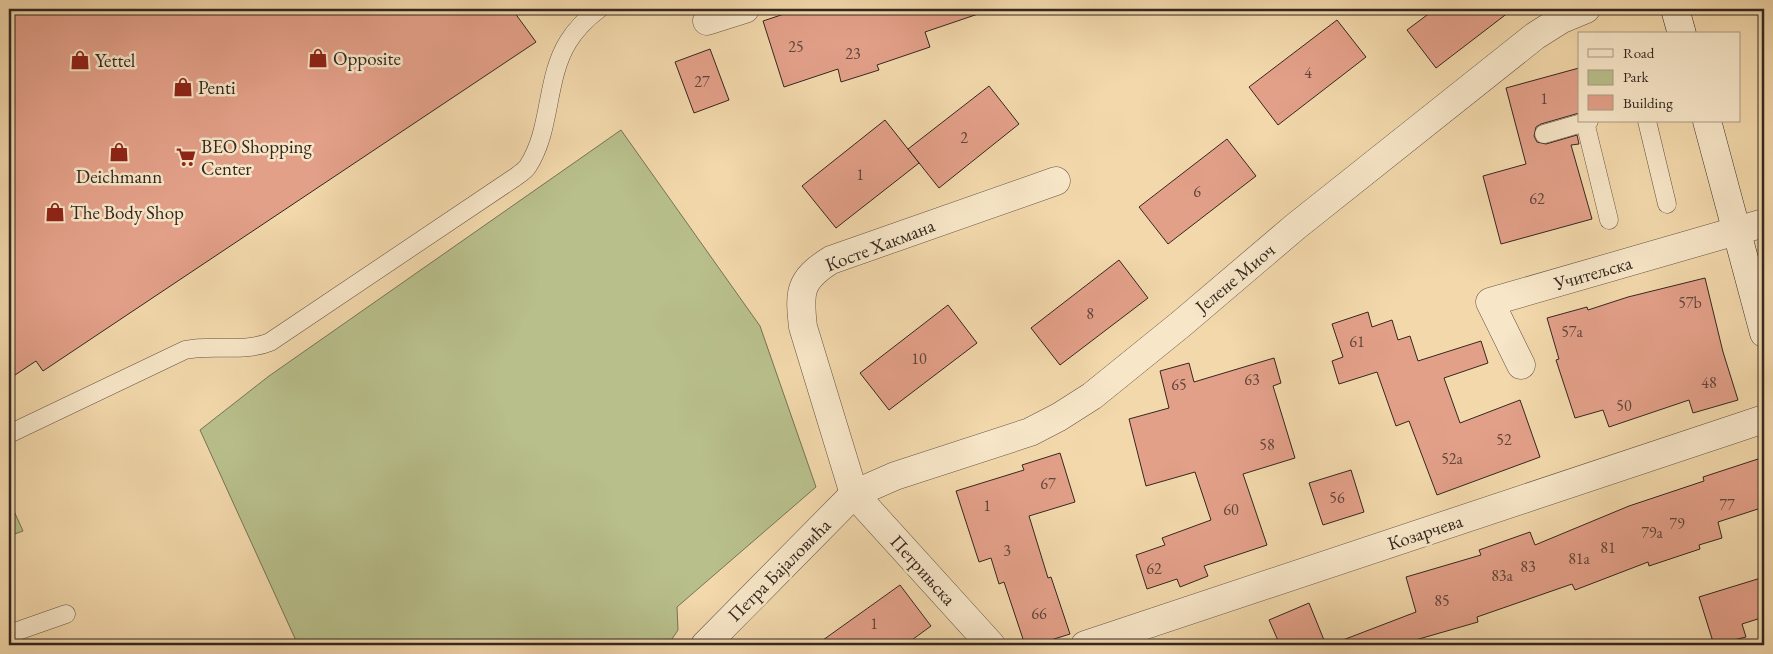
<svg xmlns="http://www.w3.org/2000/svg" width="1773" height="654" font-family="'EB Garamond',serif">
	<rect width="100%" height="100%" fill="#f2d8ab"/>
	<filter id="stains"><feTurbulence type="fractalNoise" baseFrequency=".004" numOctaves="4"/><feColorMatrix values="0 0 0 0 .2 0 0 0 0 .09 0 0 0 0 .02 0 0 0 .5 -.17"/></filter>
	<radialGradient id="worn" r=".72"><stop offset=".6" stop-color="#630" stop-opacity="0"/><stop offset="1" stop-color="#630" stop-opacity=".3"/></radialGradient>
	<!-- green -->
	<g fill="#b8bf8b" stroke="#767356">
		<polygon points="621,130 760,326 816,487 677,607 678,630 668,645 298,645 200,430 269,376"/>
		<polygon points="9,500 23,531 9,536"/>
	</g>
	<!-- building -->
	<g fill="#e3a089" stroke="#342720">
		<polygon points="9,9 512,9 536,42 43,371 36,361 9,379"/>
		<polygon points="799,9 980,9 981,13 925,32 930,47 877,65 879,70 841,82 838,69 784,87 763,21"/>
		<polygon points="1435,9 1513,9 1436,68 1407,30"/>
		<polygon points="1337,20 1366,57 1278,125 1249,87"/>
		<polygon points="710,49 729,100 694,113 675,62"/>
		<polygon points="1579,68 1579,113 1541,124 1536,127 1534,136 1537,142 1546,144 1577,135 1579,144 1571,145 1592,219 1501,244 1483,176 1526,164 1506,88"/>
		<polygon points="989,86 1019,124 939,188 908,149"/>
		<polygon points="885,120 919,163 836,228 802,186"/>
		<polygon points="1227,139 1256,176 1168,244 1139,207"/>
		<polygon points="1119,260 1148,298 1060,365 1031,328"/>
		<polygon points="1705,278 1723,352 1738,400 1693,413 1689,400 1609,427 1603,410 1575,418 1556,360 1559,359 1547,318 1587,307 1588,310 1628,297"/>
		<polygon points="948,305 977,343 889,410 860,373"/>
		<polygon points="1368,312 1372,327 1392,320 1398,340 1410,336 1418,361 1481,341 1488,363 1444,378 1460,423 1520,400 1540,457 1437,495 1409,421 1396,426 1377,372 1339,384 1332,361 1343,357 1332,324"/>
		<polygon points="1274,358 1281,383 1273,386 1295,458 1243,474 1267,545 1204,566 1208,576 1180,587 1177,579 1147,589 1136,555 1165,545 1162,538 1211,520 1195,472 1146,486 1129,419 1169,408 1160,371 1189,363 1194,382"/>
		<polygon points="1060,453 1075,502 1029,516 1048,578 1051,577 1070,634 1035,645 1025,645 1004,582 999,584 991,558 979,562 956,491 1024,470 1022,465"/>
		<polygon points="1758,459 1764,480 1764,507 1718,522 1722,538 1699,545 1700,549 1649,566 1648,562 1575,590 1572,584 1477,617 1478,622 1398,645 1335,645 1335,643 1416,612 1406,577 1481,555 1479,550 1530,532 1535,545 1629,506 1704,481 1703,477"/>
		<polygon points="1351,470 1364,512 1323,525 1309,483"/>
		<polygon points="1764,577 1764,617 1742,624 1746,637 1714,645 1699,597"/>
		<polygon points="900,585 931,626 905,645 816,645"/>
		<polygon points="1309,603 1326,645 1280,645 1269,620"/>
	</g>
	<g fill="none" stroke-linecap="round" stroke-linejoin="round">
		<defs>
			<g id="lane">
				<polyline points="1647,121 1667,204"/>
				<polyline points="1585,122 1609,220"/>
				<polyline points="1544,134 1589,121"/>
				<path d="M 9,434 L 185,350 C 212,344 244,353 270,342 L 514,178 C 518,175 525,171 528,166 C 552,129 545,79 568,42 C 576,29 587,18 599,9"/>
				<polyline points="9,634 66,614"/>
			</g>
			<g id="street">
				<polyline points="707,21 745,9"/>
				<polyline points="1521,365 1490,302 1764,223"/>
				<polyline points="705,645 854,494 895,476 1030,432 1059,417 1092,396 1181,324 1295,227 1535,36 1562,19 1586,9"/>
				<path d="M 991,645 L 854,494 L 803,327 C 799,292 799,280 831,260 L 1056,181"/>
				<polyline points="1085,645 1764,419"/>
			</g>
			<g id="secondary">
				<polyline points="1675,9 1682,34"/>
				<polyline points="1707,121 1764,333"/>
			</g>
		</defs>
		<!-- lane casing -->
		<use href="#lane" stroke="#645343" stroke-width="19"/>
		<!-- street casing -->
		<use href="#street" stroke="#645343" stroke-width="29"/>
		<!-- secondary casing -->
		<use href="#secondary" stroke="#342720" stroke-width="29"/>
		<!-- lane -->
		<use href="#lane" stroke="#f7e6c8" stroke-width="18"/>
		<!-- street -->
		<use href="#street" stroke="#f7e6c8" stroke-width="28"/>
		<!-- secondary -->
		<use href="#secondary" stroke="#f7e6c8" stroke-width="28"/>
	</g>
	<!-- icons -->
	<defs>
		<symbol id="shop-bare" viewBox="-9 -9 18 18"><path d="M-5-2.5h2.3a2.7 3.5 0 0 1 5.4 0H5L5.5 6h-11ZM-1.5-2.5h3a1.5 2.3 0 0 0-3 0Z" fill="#8f2418" stroke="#f7e6c8" stroke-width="2.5" paint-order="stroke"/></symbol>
		<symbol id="supermarket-bare" viewBox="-9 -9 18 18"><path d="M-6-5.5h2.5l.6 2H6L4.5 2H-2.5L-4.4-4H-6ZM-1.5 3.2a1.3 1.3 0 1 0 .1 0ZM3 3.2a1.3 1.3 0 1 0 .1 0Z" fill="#8f2418" stroke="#f7e6c8" stroke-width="2.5" paint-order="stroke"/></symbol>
	</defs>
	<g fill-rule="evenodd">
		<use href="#shop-bare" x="304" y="44" width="28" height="28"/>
		<use href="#shop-bare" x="66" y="46" width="28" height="28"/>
		<use href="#shop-bare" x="169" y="73" width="28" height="28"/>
		<use href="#shop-bare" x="105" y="138" width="28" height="28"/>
		<use href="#supermarket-bare" x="172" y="143" width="28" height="28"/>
		<use href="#shop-bare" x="41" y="198" width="28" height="28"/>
	</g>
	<g text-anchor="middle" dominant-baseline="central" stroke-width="5" stroke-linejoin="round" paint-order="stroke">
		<!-- number labels -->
		<g font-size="16" fill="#60453a">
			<text x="796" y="46">25</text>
			<text x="853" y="53">23</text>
			<text x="1308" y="72">4</text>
			<text x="702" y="81">27</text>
			<text x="1544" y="98">1</text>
			<text x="964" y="137">2</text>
			<text x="860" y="174">1</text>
			<text x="1197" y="191">6</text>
			<text x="1537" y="198">62</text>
			<text x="1690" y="302">57b</text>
			<text x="1090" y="313">8</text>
			<text x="1572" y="331">57a</text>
			<text x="1357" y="341">61</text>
			<text x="919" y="358">10</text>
			<text x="1252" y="379">63</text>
			<text x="1709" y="382">48</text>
			<text x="1179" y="384">65</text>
			<text x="1624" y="405">50</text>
			<text x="1504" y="439">52</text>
			<text x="1267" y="444">58</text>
			<text x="1452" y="458">52a</text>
			<text x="1048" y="483">67</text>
			<text x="1337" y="497">56</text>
			<text x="1727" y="504">77</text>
			<text x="987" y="505">1</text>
			<text x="1231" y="509">60</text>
			<text x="1677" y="523">79</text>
			<text x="1652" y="532">79a</text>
			<text x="1608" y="547">81</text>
			<text x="1007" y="550">3</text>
			<text x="1579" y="558">81a</text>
			<text x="1528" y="566">83</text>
			<text x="1154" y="568">62</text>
			<text x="1502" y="575">83a</text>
			<text x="1442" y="600">85</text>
			<text x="1039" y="613">66</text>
			<text x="874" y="623">1</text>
		</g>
		<!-- poi labels -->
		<g font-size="19" fill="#342720" stroke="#f7e6c8" text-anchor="start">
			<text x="333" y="58">Opposite</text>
			<text x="95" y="60">Yettel</text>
			<text x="198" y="87">Penti</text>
			<text x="201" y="146">BEO Shopping<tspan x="201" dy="22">Center</tspan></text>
			<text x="119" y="176" text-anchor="middle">Deichmann</text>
			<text x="70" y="212">The Body Shop</text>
		</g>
		<!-- street labels -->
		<g font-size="19" fill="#342720" stroke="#f7e6c8">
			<text transform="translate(880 245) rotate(-21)">Косте Хакмана</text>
			<text transform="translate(1593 273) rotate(-16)">Учитељска</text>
			<text transform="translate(1235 278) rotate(-40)">Јелене Миоч</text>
			<text transform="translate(1425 532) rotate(-18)">Козарчева</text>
			<text transform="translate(779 570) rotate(-45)">Петра Бајаловића</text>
			<text transform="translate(923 570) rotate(48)">Петрињска</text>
		</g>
	</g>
	<!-- margin -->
	<rect width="1773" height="654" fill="none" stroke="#f2d8ab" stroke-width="30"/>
	<rect x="10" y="10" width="1753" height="634" fill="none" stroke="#342720" stroke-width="2.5"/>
	<rect x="15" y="15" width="1743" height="624" fill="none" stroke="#342720"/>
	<!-- legend -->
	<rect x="1578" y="32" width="162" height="90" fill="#f7e6c8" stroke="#a99a85"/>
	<rect x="1588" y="49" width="25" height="8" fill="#f7e6c8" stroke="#a99a85"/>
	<text x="1623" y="58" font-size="15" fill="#342720">Road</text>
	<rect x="1588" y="70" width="25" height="15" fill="#b8bf8b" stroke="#a99a85"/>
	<text x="1623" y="82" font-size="15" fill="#342720">Park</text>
	<rect x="1588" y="95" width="25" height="15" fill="#e3a089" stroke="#a99a85"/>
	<text x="1623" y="108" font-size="15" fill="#342720">Building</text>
	<rect width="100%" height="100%" filter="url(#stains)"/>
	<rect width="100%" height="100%" fill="url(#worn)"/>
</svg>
